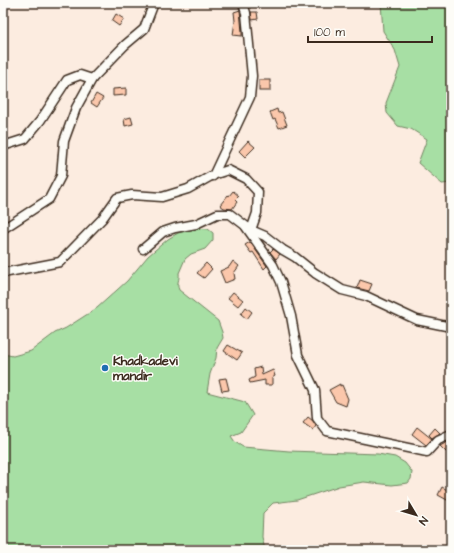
<svg xmlns="http://www.w3.org/2000/svg" width="454" height="553" font-family="'Architects Daughter',sans-serif">
	<rect width="100%" height="100%" fill="#fcece0"/>
	<filter id="ink" filterUnits="userSpaceOnUse"><feTurbulence type="fractalNoise" baseFrequency=".025" numOctaves="2"/><feDisplacementMap in="SourceGraphic" scale="8" xChannelSelector="R" yChannelSelector="G"/><feConvolveMatrix kernelMatrix="1 2 1 2 8 2 1 2 1" color-interpolation-filters="sRGB"/></filter>
	<g filter="url(#ink)">
		<!-- green -->
		<g fill="#a7dfa4" stroke="#718461">
			<polygon points="381,3 451,3 451,183 442,184 418,163 427,139 411,129 398,126 387,113 386,103 400,67 395,50 383,31"/>
			<path d="M 195,228 L 208,229 L 213,233 L 213,240 L 205,249 L 191,254 L 185,259 L 179,273 C 180,280 176,282 179,290 L 218,321 L 222,332 L 223,338 L 217,348 L 216,358 L 210,374 L 207,392 L 245,402 L 253,415 L 241,432 L 231,436 L 235,442 L 243,447 L 289,451 L 378,454 L 395,457 L 405,463 L 412,472 L 411,479 L 408,483 L 392,485 L 364,482 L 339,486 L 297,500 L 273,503 L 263,513 L 262,537 L 265,550 L 3,550 L 3,354 L 13,356 L 31,351 L 55,333 L 66,328 L 97,308 L 127,281 L 148,256 L 168,239 L 178,233 Z"/>
		</g>
		<!-- building -->
		<g fill="#fbc7ab" stroke="#3b2a1e">
			<polygon points="240,10 242,32 242,36 233,35 235,21 234,12"/>
			<polygon points="251,12 257,12 258,19 252,20"/>
			<polygon points="116,14 124,19 119,26 112,21"/>
			<rect x="259" y="80" width="11" height="11"/>
			<polygon points="126,88 126,95 113,96 113,89"/>
			<polygon points="96,94 103,98 97,107 91,103"/>
			<polygon points="277,109 278,113 282,112 287,125 279,128 275,119 273,120 270,112"/>
			<polygon points="131,117 133,124 125,126 124,119"/>
			<polygon points="248,141 255,147 245,157 239,151"/>
			<polygon points="233,191 239,196 235,200 237,202 232,209 224,208 220,205 228,195 229,196"/>
			<polygon points="250,242 267,266 264,269 253,252 251,253 245,245"/>
			<polygon points="273,249 280,254 276,259 270,252"/>
			<polygon points="233,261 239,266 234,273 235,279 225,283 220,271 229,267"/>
			<polygon points="206,263 212,269 204,278 197,273"/>
			<polygon points="360,280 372,284 369,291 357,288"/>
			<polygon points="233,292 243,300 238,306 228,298"/>
			<polygon points="246,307 252,312 247,319 241,314"/>
			<polygon points="228,345 242,353 237,360 224,351"/>
			<polygon points="261,367 262,375 273,370 275,376 272,378 272,385 265,385 265,380 250,383 249,380 255,377 254,369"/>
			<polygon points="226,378 229,390 222,391 219,379"/>
			<polygon points="340,384 340,386 342,385 348,399 346,406 336,402 329,390"/>
			<polygon points="308,417 313,421 316,426 313,430 303,423"/>
			<polygon points="417,427 432,439 426,445 412,434"/>
			<polygon points="435,428 440,433 432,438 429,435"/>
			<polygon points="451,440 451,446 446,452 440,446"/>
			<polygon points="442,487 451,492 451,498 449,501 438,495"/>
		</g>
		<g fill="none" stroke-linecap="round" stroke-linejoin="round">
			<defs>
				<g id="minor">
					<polyline points="92,79 125,45 144,29 154,3"/>
					<polyline points="3,146 25,139 40,121 67,80 80,75 92,79 76,108 64,141 61,176 49,199 3,229"/>
					<polyline points="213,176 250,97 252,76 246,13 243,3"/>
					<polyline points="246,227 273,265 281,282 291,316 298,355 315,390 317,418 327,431 427,452 438,440 451,434"/>
					<polyline points="143,249 163,232 175,228 196,224 217,214 230,214 251,230 265,236 283,250 295,257 315,273 342,290 366,296 417,320 451,327"/>
					<polyline points="3,273 60,262 102,219 117,198 132,195 162,197 188,189 213,175 228,170 246,179 258,192 257,213 251,230"/>
				</g>
			</defs>
			<!-- minor casing -->
			<use href="#minor" stroke="#3b2a1e" stroke-width="11"/>
			<!-- minor -->
			<use href="#minor" stroke="#fdfcf7" stroke-width="8"/>
		</g>
	</g>
	<!-- markers -->
	<circle fill="#1f6fb2" stroke="#fdfcf7" stroke-width="1.5" cx="105" cy="368" r="4"/>
	<g text-anchor="middle" dominant-baseline="central" stroke-width="3" stroke-linejoin="round" paint-order="stroke">
		<!-- poi labels -->
		<g font-size="13" font-weight="bold" fill="#3b2a1e" stroke="#fdfcf7" text-anchor="start">
			<text x="113" y="361">Khadkadevi<tspan x="113" dy="15">mandir</tspan></text>
		</g>
	</g>
	<!-- margin -->
	<rect width="454" height="553" fill="none" stroke="#fdfcf7" stroke-width="16"/>
	<rect x="8" y="8" width="438" height="537" fill="none" stroke="#3b2a1e" stroke-width="1.5" filter="url(#ink)"/>
	<!-- north arrow -->
	<g transform="translate(416 515) rotate(128)" stroke="#fdfcf7" stroke-width="3" paint-order="stroke">
	<path d="M0-3L7 15L0 10L-7 15Z" fill="#3b2a1e"/>
	<text y="-6" font-size="11" font-weight="bold" text-anchor="middle" fill="#3b2a1e">N</text>
	</g>
	<!-- scale -->
	<path d="M308 36v6h124v-6" fill="none" stroke="#3b2a1e" stroke-width="2"/>
	<text x="314" y="36" font-size="12" fill="#3b2a1e" stroke="#fdfcf7" stroke-width="3" paint-order="stroke">100 m</text>
</svg>
